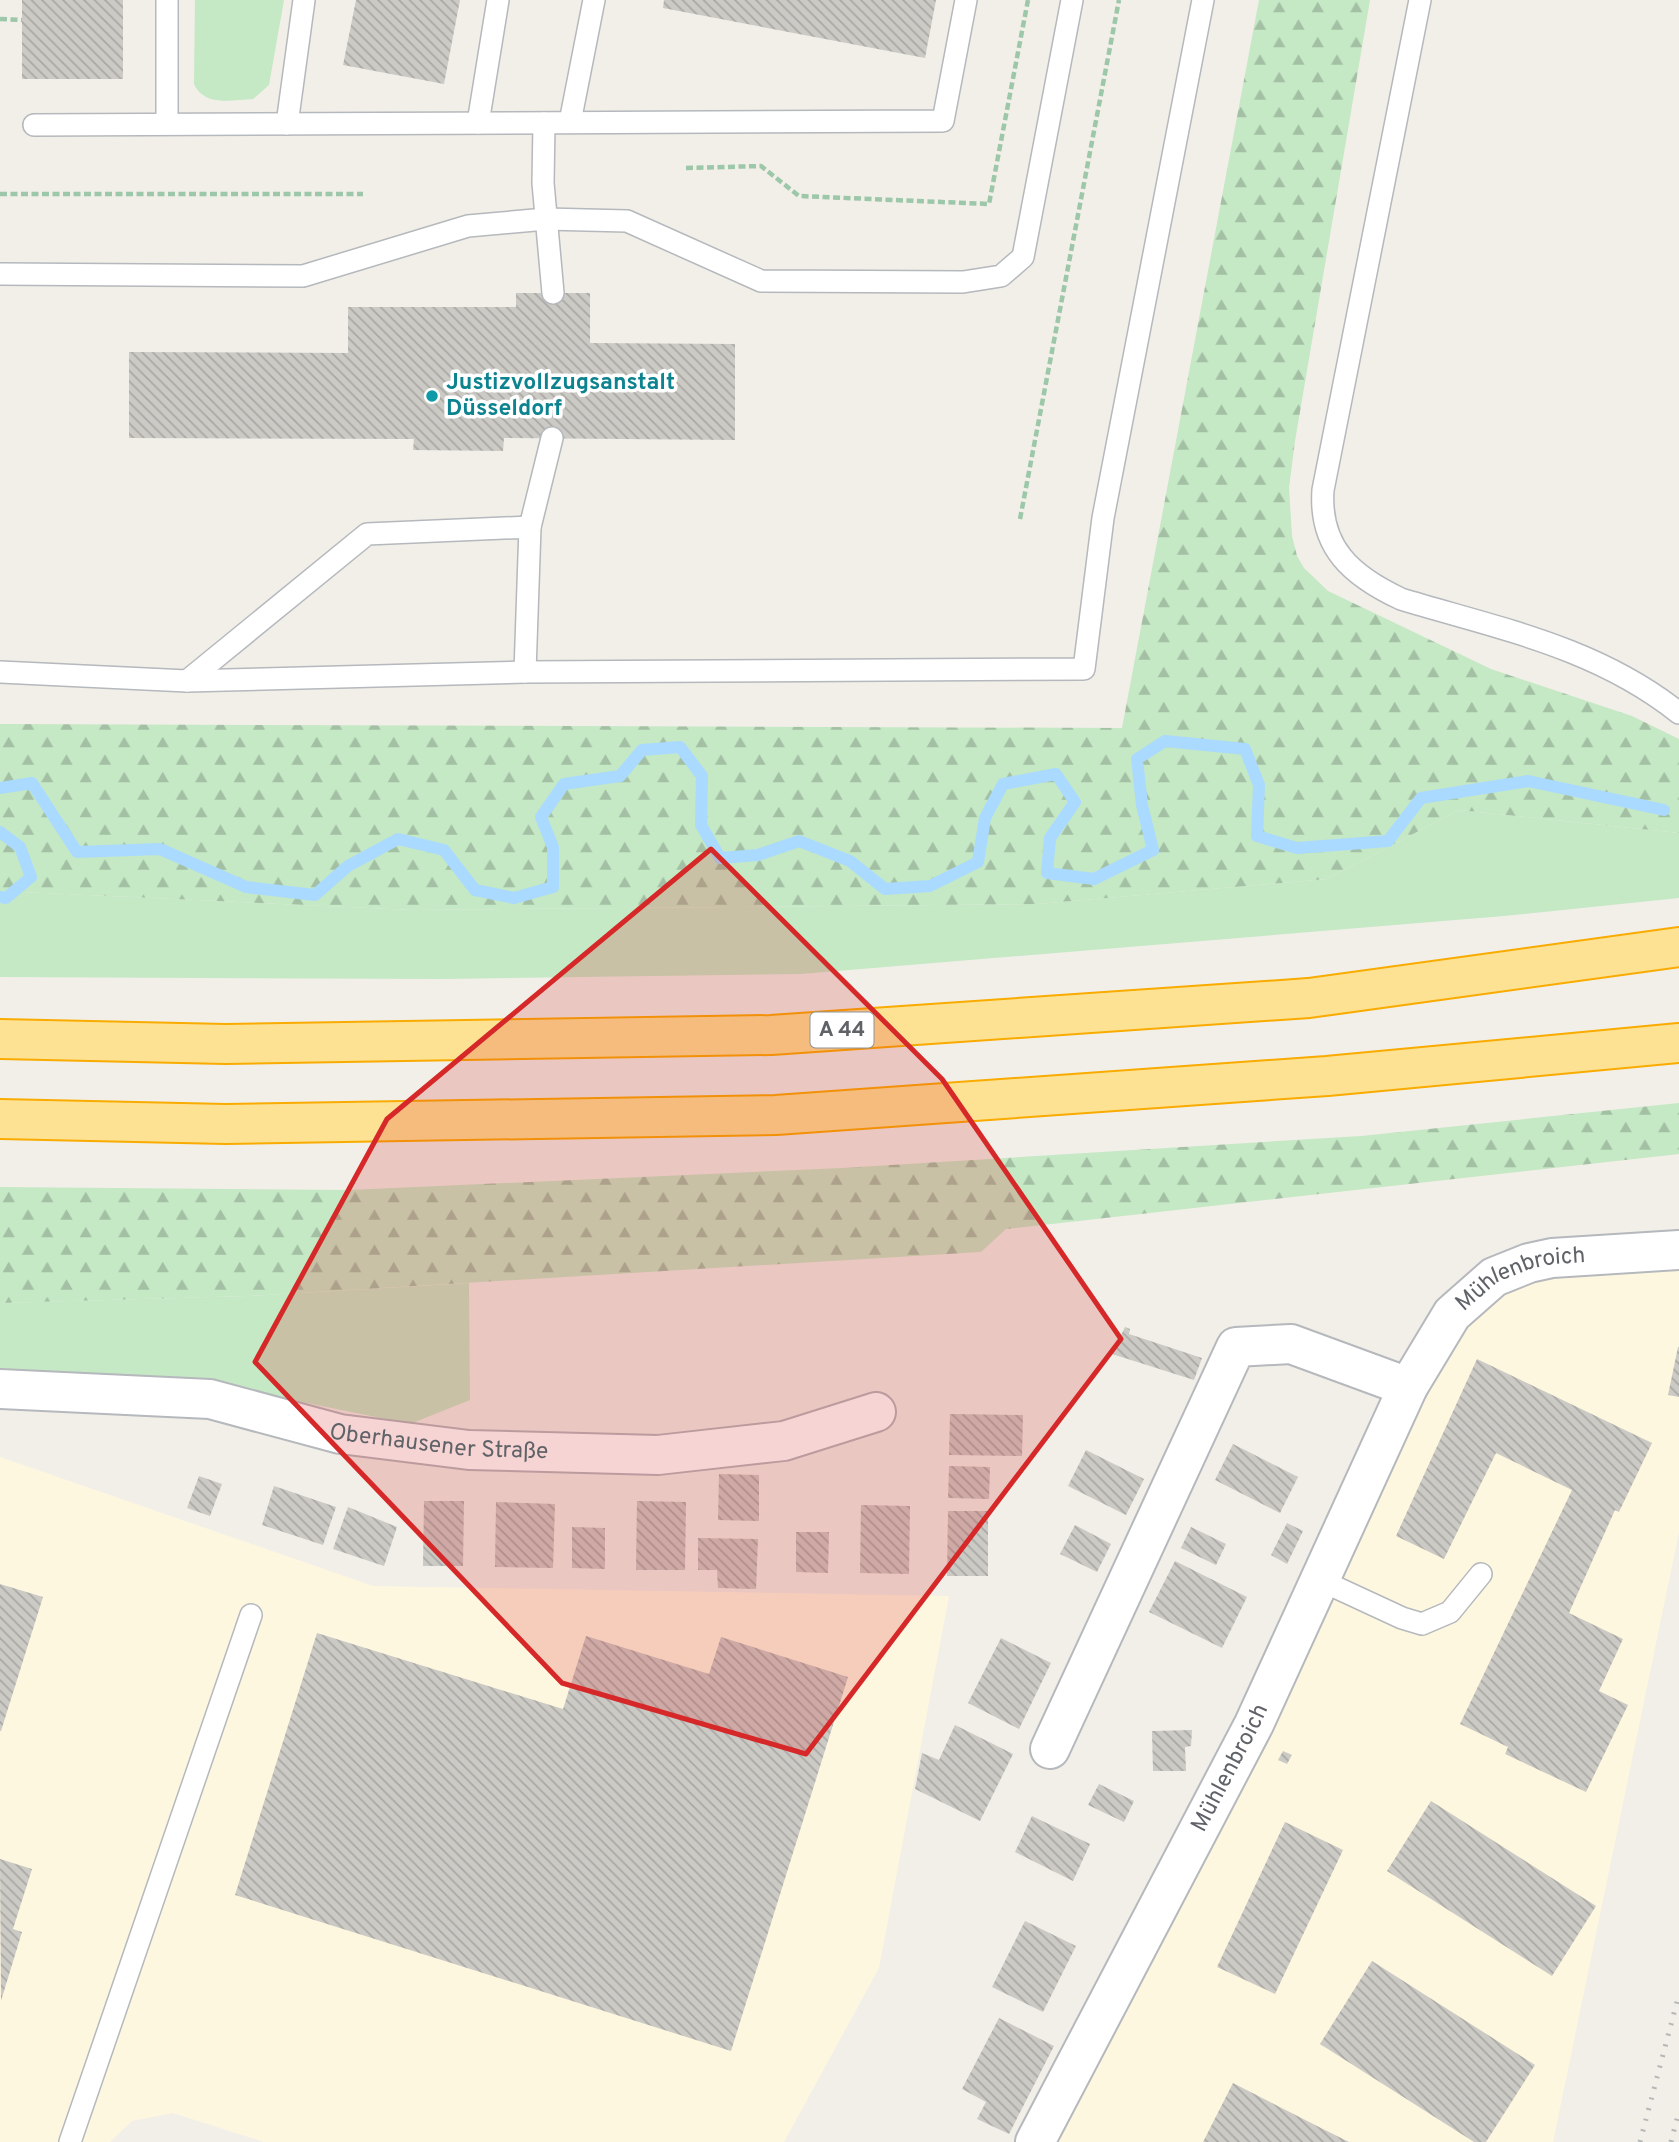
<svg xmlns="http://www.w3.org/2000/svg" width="1679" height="2142" font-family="Overpass,sans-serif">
	<defs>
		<pattern id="forest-firs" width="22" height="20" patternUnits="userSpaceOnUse" patternTransform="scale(1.75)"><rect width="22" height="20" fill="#c5e8c5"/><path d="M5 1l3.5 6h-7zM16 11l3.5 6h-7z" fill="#a3c0a4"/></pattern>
		<pattern id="building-back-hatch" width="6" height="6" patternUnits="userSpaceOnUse" patternTransform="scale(1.75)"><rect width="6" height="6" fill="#cccac5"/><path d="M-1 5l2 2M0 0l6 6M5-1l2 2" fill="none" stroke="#a9a8a4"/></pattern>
	</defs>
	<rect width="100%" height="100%" fill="#f1efe8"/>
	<!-- commercial -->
	<g fill="#fef7e0">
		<polygon points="1679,1264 1679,1532 1553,2142 1053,2142 1423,1386 1459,1330 1520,1275"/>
		<polygon points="0,1457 373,1586 949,1596 879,1968 784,2142 264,2142 173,2113 132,2121 110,2142 0,2142"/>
	</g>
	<!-- grass -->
	<g fill="#c5e8c5">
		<path d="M 195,0 L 284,0 L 269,85 L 253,99 C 231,100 205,107 194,84 Z"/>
		<polygon points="1459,810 1679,833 1679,898 1504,916 801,974 443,979 0,977 0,891 413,910 1037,904 1327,879"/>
		<polygon points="469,1283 470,1400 410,1424 209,1383 0,1369 0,1303 248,1296"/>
	</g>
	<!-- forest -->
	<g fill="url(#forest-firs)">
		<polygon points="1259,0 1370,0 1295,441 1289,488 1292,536 1297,556 1304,568 1328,591 1491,669 1632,716 1679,739 1679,833 1459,810 1327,879 1037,904 413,910 0,891 0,724 1122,728"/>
		<polygon points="1679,1103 1679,1154 1006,1229 981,1252 248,1296 0,1303 0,1187 349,1190 842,1168 1361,1136"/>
	</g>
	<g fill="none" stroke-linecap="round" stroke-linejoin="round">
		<!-- stream -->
		<g stroke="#aadaff" stroke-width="12">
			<polyline points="0,788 32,783 77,852 160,849 246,887 315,895 348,866 398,839 444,850 475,890 514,898 553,887 553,847 541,817 564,784 620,776 642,750 680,747 702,776 701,825 720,858 758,855 799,841 850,861 885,889 930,886 978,862 985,818 1003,784 1056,774 1075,802 1050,838 1047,873 1094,879 1153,850 1142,805 1137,759 1165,741 1245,749 1259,785 1257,836 1297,848 1388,841 1421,798 1528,781 1664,810"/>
			<polyline points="0,832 20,847 31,877 6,898 0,897"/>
		</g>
	</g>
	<!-- building -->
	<g fill="url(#building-back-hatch)">
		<rect x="22" y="0" width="101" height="79"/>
		<polygon points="356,0 460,0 444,84 343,65"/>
		<polygon points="664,0 936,0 925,58 663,8"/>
		<polygon points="516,293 590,293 590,343 735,344 735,440 504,438 503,451 413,450 414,439 129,438 129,352 348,353 348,307 516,307"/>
		<polygon points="1125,1327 1130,1329 1129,1334 1202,1358 1194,1380 1112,1354"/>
		<polygon points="1678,1347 1679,1347 1679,1397 1668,1395"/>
		<polygon points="1477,1359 1652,1443 1619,1512 1615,1510 1569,1613 1623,1639 1599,1691 1628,1705 1586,1792 1505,1754 1508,1747 1460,1724 1572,1490 1496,1453 1444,1559 1396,1536"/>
		<polygon points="950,1414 1023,1415 1022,1456 949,1455"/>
		<polygon points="1233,1444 1298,1477 1280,1513 1215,1480"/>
		<polygon points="1086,1450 1144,1479 1126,1515 1068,1486"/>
		<polygon points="949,1466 990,1467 989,1499 948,1498"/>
		<polygon points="719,1474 759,1475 759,1521 718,1520"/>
		<polygon points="199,1476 222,1484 210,1516 187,1508"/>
		<polygon points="274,1486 336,1507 323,1545 262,1525"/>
		<polygon points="424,1501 464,1501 463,1566 423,1566"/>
		<polygon points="637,1501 686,1502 685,1570 636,1570"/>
		<polygon points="496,1502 555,1504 553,1568 495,1567"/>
		<polygon points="861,1505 910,1506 909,1574 860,1573"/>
		<polygon points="348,1507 397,1527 384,1566 333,1549"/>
		<polygon points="948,1511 988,1511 988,1576 947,1576"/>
		<polygon points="1287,1523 1303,1531 1287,1564 1271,1555"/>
		<polygon points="1075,1525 1111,1544 1097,1572 1060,1554"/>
		<polygon points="572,1527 605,1528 605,1569 572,1568"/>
		<polygon points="1191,1527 1226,1544 1216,1565 1181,1548"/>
		<polygon points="796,1532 829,1532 828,1573 796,1572"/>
		<polygon points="698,1538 758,1539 756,1589 718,1588 717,1570 698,1570"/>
		<polygon points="1175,1561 1247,1597 1222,1648 1149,1612"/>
		<polygon points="0,1584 43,1597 1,1731 0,1731"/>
		<polygon points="317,1633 563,1709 586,1636 709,1674 721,1637 848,1677 731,2051 235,1895"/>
		<polygon points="1001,1638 1051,1663 1019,1729 968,1703"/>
		<polygon points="955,1725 1013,1754 980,1821 915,1789 922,1753 939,1760"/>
		<polygon points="1192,1730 1191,1746 1185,1747 1186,1771 1153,1771 1152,1731"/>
		<polygon points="1283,1751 1292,1755 1287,1764 1278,1760"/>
		<polygon points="1099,1784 1134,1801 1124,1822 1088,1805"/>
		<polygon points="1431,1801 1596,1906 1552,1976 1387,1871"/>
		<polygon points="1032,1816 1090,1844 1073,1881 1015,1852"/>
		<polygon points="1285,1822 1343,1850 1275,1994 1217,1967"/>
		<polygon points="0,1859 32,1869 13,1929 22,1932 1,2001"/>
		<polygon points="1025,1921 1076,1946 1043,2012 992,1987"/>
		<polygon points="1372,1961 1535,2065 1486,2142 1474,2142 1320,2044"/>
		<polygon points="999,2018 1054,2046 1009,2134 977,2119 986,2102 962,2089"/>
		<polygon points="1233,2083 1321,2128 1349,2142 1203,2142"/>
	</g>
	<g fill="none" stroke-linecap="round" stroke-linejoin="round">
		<defs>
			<g id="lane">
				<polyline points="167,0 167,124"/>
				<path d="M 1420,0 L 1323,490 C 1319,548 1352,576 1401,599 C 1500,629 1596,647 1679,713"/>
				<polyline points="570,122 594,0"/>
				<polyline points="478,123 498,0"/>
				<polyline points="544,123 543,183 553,293"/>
				<polyline points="287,124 304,0"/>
				<polyline points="34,125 943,121 966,0"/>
				<polyline points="0,274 303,276 468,226 546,219 627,221 761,281 963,282 1001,276 1023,257 1072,0"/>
				<polyline points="530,527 552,438"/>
				<polyline points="0,672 187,681 525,672 1084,669 1103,518 1203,0"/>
				<polyline points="187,681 367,534 530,527 525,672"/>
				<polyline points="1320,1580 1402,1618 1422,1624 1450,1612 1481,1574"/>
				<polyline points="70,2142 251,1615"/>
			</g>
			<g id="street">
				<path id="s1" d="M 0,1389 L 210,1399 L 340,1434 L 469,1450 L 658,1455 L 784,1441 L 876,1412"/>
				<polyline points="1050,1749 1236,1347 1291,1344 1408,1387"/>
				<path id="s2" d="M 1035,2142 L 1254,1724 L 1408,1387 L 1452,1314 L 1494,1277 L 1529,1263 L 1552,1258 L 1679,1250"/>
			</g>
			<g id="highway">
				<polyline points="0,1039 226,1044 771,1035 1309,998 1679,947"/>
				<polyline points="0,1119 226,1124 776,1115 1327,1076 1679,1043"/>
			</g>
		</defs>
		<!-- lane casing -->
		<use href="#lane" stroke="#b5b8bc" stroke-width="24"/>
		<!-- street casing -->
		<use href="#street" stroke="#b5b8bc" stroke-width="42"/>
		<!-- highway casing -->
		<use href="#highway" stroke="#f9ab00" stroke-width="42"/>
		<!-- path -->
		<g stroke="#9cc7a9" stroke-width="4.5" stroke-dasharray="7 3.5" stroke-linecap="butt">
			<polyline points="0,19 22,20"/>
			<polyline points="686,168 761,166 799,196 989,204 1028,0"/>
			<polyline points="0,194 363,194"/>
			<polyline points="1020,519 1119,0"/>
		</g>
		<!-- lane -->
		<use href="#lane" stroke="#fff" stroke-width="21"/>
		<!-- street -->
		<use href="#street" stroke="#fff" stroke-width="38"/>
		<!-- highway -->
		<use href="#highway" stroke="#fde293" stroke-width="38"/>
		<!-- rail -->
		<g stroke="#b6b7b8" stroke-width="5" stroke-dasharray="2 9" stroke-linecap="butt">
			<polyline points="1640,2142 1679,1994"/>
			<polyline points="1671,2142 1679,2111"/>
		</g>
	</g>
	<!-- marked area -->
	<path fill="#d62828" fill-opacity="0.2" stroke="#d62828" stroke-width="5" stroke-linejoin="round" d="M 711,849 L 942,1079 L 1121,1339 L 806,1754 L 562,1683 L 255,1362 L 387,1119 Z"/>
	<!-- markers -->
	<circle fill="#0f9aa8" stroke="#fff" stroke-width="2.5" cx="432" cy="396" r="7"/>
	<g text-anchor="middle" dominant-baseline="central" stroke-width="7" stroke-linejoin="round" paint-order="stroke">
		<!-- shield labels -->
		<rect fill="#fff" stroke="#8f9295" stroke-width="2" x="810.5" y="1012.5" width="63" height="35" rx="5"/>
		<g font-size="21" font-weight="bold" fill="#5f6368">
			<text x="842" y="1030">A 44</text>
		</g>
		<!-- culture labels -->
		<g font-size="23" font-weight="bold" fill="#0d838f" stroke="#fff" text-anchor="start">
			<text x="446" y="383">Justizvollzugsanstalt<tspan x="446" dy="26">Düsseldorf</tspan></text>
		</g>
		<!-- street labels -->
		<g font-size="23" fill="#5f6368" stroke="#fff">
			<text stroke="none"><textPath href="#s2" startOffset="1008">Mühlenbroich</textPath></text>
			<text stroke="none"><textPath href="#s1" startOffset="444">Oberhausener Straße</textPath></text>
			<text stroke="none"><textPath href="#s2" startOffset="422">Mühlenbroich</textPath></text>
		</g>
	</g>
</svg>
